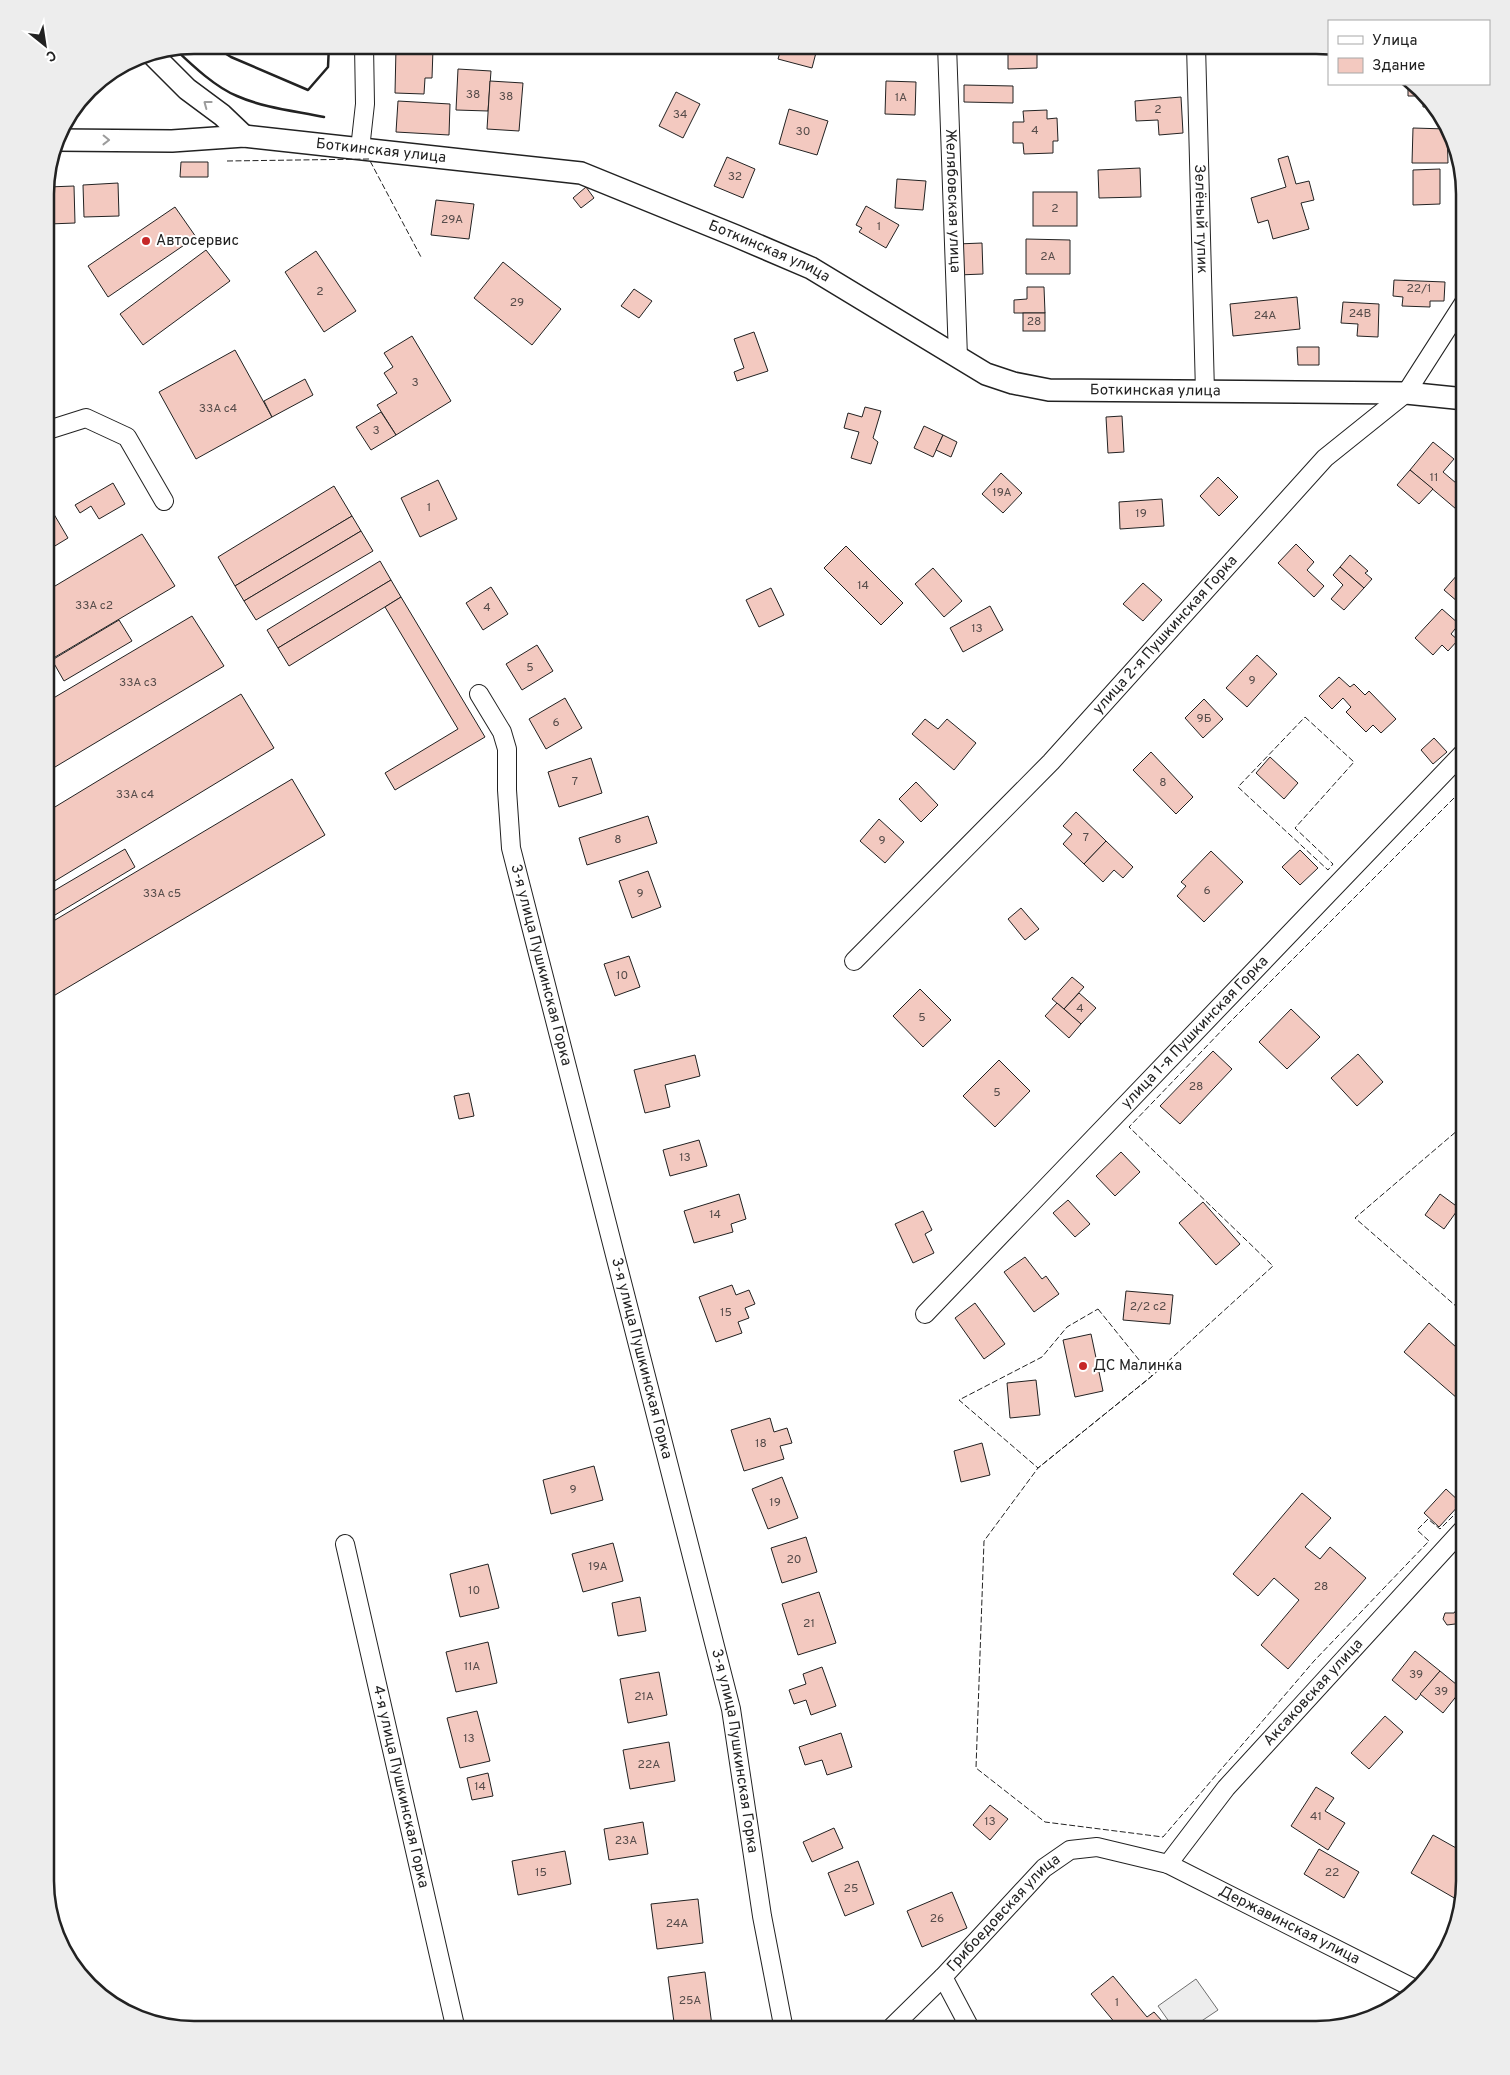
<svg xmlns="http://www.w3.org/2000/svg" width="1510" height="2075" font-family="Overpass,sans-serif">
	<rect width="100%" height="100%" fill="#fff"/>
	<!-- parking -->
	<polygon fill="#ededed" stroke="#6f6f6f" points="1196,1979 1218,2010 1188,2030 1175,2030 1158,2006"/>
	<!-- building -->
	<g fill="#f3c9c0" stroke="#222">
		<polygon points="782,45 818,45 812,68 778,59"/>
		<polygon points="1008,45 1037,45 1037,68 1008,69"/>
		<rect x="1090" y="45" width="43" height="9"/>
		<polygon points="396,48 433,49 432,78 425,78 424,94 395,93"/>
		<polygon points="458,69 491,71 488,111 456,110"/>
		<polygon points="490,81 523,83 519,131 487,129"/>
		<polygon points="886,81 916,82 915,115 885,114"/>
		<polygon points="1408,84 1409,84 1422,96 1408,96"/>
		<polygon points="964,85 1013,86 1013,103 964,102"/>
		<polygon points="676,92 700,104 683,138 659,126"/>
		<polygon points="1181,97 1183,133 1159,135 1158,120 1136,121 1135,101"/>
		<polygon points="1423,98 1432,107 1423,107"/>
		<polygon points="398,101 450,104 449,135 396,132"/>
		<polygon points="789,109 828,121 817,155 779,144"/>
		<polygon points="1047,110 1047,119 1057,118 1058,141 1053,141 1053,153 1024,154 1023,143 1013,143 1013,122 1024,122 1023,111"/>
		<polygon points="1413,128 1447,129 1448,163 1412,163"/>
		<polygon points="1288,156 1296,184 1309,181 1314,200 1301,203 1309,229 1273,239 1268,220 1258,223 1251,198 1286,187 1278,159"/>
		<polygon points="727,157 755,169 743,198 714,186"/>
		<polygon points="181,162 208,162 208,177 180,177"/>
		<polygon points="1140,168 1141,197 1099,198 1098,170"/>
		<polygon points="1440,169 1440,204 1413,205 1413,170"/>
		<polygon points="897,179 926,181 923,210 895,208"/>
		<polygon points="118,183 119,216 84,217 83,185"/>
		<polygon points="74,186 75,223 49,224 48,187"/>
		<polygon points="586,187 594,198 581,208 573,198"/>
		<rect x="1033" y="192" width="44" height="34"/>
		<polygon points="436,200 474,204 469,239 431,235"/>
		<polygon points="866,206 899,225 886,248 859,232 862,228 856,225"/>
		<polygon points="175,207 196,237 108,297 88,266"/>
		<polygon points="1026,239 1070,240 1070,274 1026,274"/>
		<polygon points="982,243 983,274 958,275 957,244"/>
		<polygon points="206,250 230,281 143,345 120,314"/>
		<polygon points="316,251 356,311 324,332 285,272"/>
		<polygon points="503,262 561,309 532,345 474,298"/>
		<polygon points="1394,280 1445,282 1444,301 1430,301 1430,307 1402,306 1403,297 1393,296"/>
		<polygon points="1027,287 1044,287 1045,313 1014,313 1014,300 1027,299"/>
		<polygon points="634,289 652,301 639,318 621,306"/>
		<polygon points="1297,297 1300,329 1233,336 1230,304"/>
		<polygon points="1343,302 1379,304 1378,337 1357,336 1358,324 1341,323"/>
		<rect x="1023" y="313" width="22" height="18"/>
		<polygon points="754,332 768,371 737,381 734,372 744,368 734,339"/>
		<polygon points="412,336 451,401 396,435 377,405 397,393 384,373 393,367 384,353"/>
		<polygon points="1297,347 1319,347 1319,365 1298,365"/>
		<polygon points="235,350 272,417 196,459 159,392"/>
		<polygon points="305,379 313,395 272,417 264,401"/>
		<polygon points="865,407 881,411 873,438 878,442 871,464 851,458 859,432 844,428 848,413 862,417"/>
		<polygon points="381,412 396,435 371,450 356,427"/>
		<polygon points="1122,416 1124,452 1108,453 1106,417"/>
		<polygon points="924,426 943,435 933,457 914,448"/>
		<polygon points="943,435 957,442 951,457 936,450"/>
		<polygon points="1433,442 1454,459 1443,472 1456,483 1465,472 1465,498 1456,509 1410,470"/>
		<polygon points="1410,470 1433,489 1419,504 1397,485"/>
		<polygon points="1001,473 1022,493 1003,513 982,494"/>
		<polygon points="1218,477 1238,497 1219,516 1200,496"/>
		<polygon points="438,480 457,519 420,537 401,498"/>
		<polygon points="113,483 125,504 99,519 91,506 80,513 75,505"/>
		<polygon points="334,486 352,516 235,586 218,557"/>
		<polygon points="45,499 68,538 45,552"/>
		<polygon points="1162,499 1164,526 1120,529 1119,502"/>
		<polygon points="352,516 361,531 244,601 235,586"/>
		<polygon points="361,531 373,551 256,620 244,601"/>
		<polygon points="142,534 175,586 45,663 45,592"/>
		<polygon points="1296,544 1314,562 1307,570 1324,586 1314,597 1278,563"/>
		<polygon points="846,546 903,603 881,625 824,568"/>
		<polygon points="1350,555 1368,571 1365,573 1372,579 1364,588 1340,567"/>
		<polygon points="380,561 391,580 278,648 267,630"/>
		<polygon points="1465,566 1465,608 1444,590"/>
		<polygon points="1340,567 1364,588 1344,610 1331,599 1343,585 1333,575"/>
		<polygon points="933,568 962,601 944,617 915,584"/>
		<polygon points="391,580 401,597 289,666 278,648"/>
		<polygon points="1143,583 1162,600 1143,621 1123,604"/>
		<polygon points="491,587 508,614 483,630 466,603"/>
		<polygon points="771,588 784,615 759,627 746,600"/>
		<polygon points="401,597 485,737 395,790 385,773 458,729 385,607"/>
		<polygon points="990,606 1003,630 963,652 950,628"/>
		<polygon points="1442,609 1459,624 1451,634 1458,640 1448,651 1442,645 1433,655 1415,638"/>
		<polygon points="192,616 224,666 45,773 45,703"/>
		<polygon points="119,620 132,641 64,681 52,660"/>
		<polygon points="537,645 553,671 522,690 506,664"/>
		<polygon points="1257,655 1277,674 1247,707 1226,688"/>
		<polygon points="1339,677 1350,687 1354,684 1365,695 1369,691 1396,719 1381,733 1373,725 1366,732 1346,712 1351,707 1343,698 1332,709 1319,696"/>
		<polygon points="241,694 274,748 45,887 45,813"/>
		<polygon points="565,698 582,728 546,749 529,719"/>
		<polygon points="1204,699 1223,719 1203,738 1185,718"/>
		<polygon points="925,719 938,729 947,719 976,743 954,770 912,734"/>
		<polygon points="1434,738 1447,752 1433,764 1421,750"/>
		<polygon points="1151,752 1193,797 1176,814 1133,770"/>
		<polygon points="1270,757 1298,783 1284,799 1256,773"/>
		<polygon points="591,758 602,793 559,807 548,772"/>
		<polygon points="292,779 325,835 45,1001 45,926"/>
		<polygon points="916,782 938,805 921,822 899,799"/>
		<polygon points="1076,812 1106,841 1084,864 1063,844 1072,834 1063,826"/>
		<polygon points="648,816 657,843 587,865 579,838"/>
		<polygon points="879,819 904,842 885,863 860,841"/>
		<polygon points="1106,841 1133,867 1123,878 1114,870 1103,882 1084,864"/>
		<polygon points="125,849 135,867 45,921 45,896"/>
		<polygon points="1300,850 1318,868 1300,885 1282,867"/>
		<polygon points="1211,851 1243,882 1204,922 1177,896 1186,886 1181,882"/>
		<polygon points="648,871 661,907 632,918 619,881"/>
		<polygon points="1021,908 1039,929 1025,940 1008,919"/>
		<polygon points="629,956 640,987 615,996 604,964"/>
		<polygon points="1072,977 1084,987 1064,1009 1052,999"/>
		<polygon points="920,989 951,1020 923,1047 893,1016"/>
		<polygon points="1079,993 1096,1008 1081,1024 1064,1009"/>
		<polygon points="1057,1003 1081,1024 1069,1038 1045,1016"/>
		<polygon points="1291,1009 1320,1037 1287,1069 1259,1042"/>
		<polygon points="1213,1051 1232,1069 1180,1124 1160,1106"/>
		<polygon points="1358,1054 1383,1082 1357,1106 1331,1078"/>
		<polygon points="695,1055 700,1076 665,1085 670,1107 645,1113 634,1070"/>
		<polygon points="999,1060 1030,1091 995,1127 963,1096"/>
		<polygon points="469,1093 474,1116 459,1119 454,1096"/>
		<polygon points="699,1140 707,1166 670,1176 663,1150"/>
		<polygon points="1121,1152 1140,1172 1115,1196 1096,1176"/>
		<polygon points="739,1194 746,1219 731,1224 733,1232 694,1243 684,1211"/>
		<polygon points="1440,1194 1459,1208 1444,1229 1425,1215"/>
		<polygon points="1068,1200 1090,1224 1075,1237 1053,1213"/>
		<polygon points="1203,1202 1240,1244 1216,1265 1179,1223"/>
		<polygon points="923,1211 932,1230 925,1234 934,1253 913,1263 895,1224"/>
		<polygon points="1025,1257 1042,1279 1046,1276 1059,1294 1034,1312 1004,1272"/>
		<polygon points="732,1285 736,1295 749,1290 755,1304 745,1308 749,1318 738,1322 742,1333 716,1342 699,1297"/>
		<polygon points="1126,1291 1173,1295 1170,1324 1123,1320"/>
		<polygon points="975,1303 1005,1344 984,1359 955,1318"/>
		<polygon points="1429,1323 1465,1355 1465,1405 1404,1352"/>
		<polygon points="1091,1334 1103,1391 1075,1397 1063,1340"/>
		<polygon points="1036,1380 1040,1415 1010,1418 1007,1383"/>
		<polygon points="770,1418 774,1432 787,1428 792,1443 780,1446 784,1459 744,1471 731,1430"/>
		<polygon points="982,1443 990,1475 961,1482 954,1451"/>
		<polygon points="594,1466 603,1500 551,1514 543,1480"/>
		<polygon points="782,1477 798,1518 768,1529 752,1489"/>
		<polygon points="1446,1489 1461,1503 1439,1527 1424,1513"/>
		<polygon points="1302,1493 1331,1518 1305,1547 1320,1559 1330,1547 1366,1578 1288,1669 1261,1645 1299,1600 1274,1578 1258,1596 1233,1574"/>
		<polygon points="806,1537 817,1572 782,1583 771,1548"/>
		<polygon points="613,1543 623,1581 583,1592 572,1554"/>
		<polygon points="488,1564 499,1608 460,1617 450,1574"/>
		<polygon points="819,1592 836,1643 798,1655 782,1604"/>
		<polygon points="640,1597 646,1631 618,1636 612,1603"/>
		<polygon points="1460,1605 1465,1609 1465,1633 1455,1624 1447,1625 1443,1619 1445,1613 1454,1613"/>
		<polygon points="488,1642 497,1683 456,1692 446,1652"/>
		<polygon points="1415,1651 1440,1671 1416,1700 1392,1680"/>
		<polygon points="822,1667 836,1706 811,1715 806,1700 794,1704 789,1690 806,1684 803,1674"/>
		<polygon points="1440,1671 1462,1689 1443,1713 1420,1694"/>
		<polygon points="659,1672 667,1715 628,1723 620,1679"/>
		<polygon points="477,1711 490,1761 460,1768 447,1718"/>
		<polygon points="1385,1716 1403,1732 1369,1769 1351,1753"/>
		<polygon points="841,1733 852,1767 827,1775 822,1760 805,1765 799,1747"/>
		<polygon points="669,1742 675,1781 630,1789 623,1750"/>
		<polygon points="488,1773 493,1796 472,1800 467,1778"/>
		<polygon points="1316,1787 1334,1798 1325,1811 1345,1823 1328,1850 1291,1826"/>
		<polygon points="990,1805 1008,1819 990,1840 973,1825"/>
		<polygon points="643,1822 648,1854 609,1860 604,1829"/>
		<polygon points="834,1828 843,1848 812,1862 803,1842"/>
		<polygon points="1433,1835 1465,1853 1465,1881 1456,1899 1411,1873"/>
		<polygon points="1319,1849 1359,1872 1344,1898 1304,1874"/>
		<polygon points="565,1851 571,1884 518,1895 512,1861"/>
		<polygon points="858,1861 874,1904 845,1916 828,1873"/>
		<polygon points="952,1892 967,1928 922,1947 907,1911"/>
		<polygon points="698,1899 703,1943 657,1949 651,1904"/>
		<polygon points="705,1972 712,2026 675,2030 668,1977"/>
		<polygon points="1113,1976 1147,2017 1154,2012 1170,2030 1121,2030 1091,1994"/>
	</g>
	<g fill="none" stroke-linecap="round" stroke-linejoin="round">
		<defs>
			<g id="minor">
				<path id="s1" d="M 947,45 L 958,357"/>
				<path id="s2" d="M 1196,45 L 1205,392"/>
				<polyline points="360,149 365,104 364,45"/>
				<polyline points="45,431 86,418 127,437 164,501"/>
				<path id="s3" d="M 479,694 L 502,732 L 507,749 L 507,790 L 511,848 L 731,1709 L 762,1916 L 784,2030"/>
				<path id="s4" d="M 854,961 L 1051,762 L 1325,458 L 1406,393 L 1465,301"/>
				<path id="s5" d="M 925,1314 L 1465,751"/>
				<path id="s6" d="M 345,1544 L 456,2030"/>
				<path id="s7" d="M 1168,1864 L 1226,1788 L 1465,1527"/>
				<polyline points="943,1977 971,2030"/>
				<path id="s8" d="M 889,2030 L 943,1977 L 1044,1868 L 1070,1850 L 1097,1847 L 1168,1864 L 1413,1988"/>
			</g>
			<g id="tertiary">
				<polyline points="151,53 187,89 222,115 244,136"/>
				<path id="s9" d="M 57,140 L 172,141 L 244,136 L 581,173 L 736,236 L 811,268 L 986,374 L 1013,383 L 1049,390 L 1406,393 L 1465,399"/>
			</g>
		</defs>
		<!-- minor casing -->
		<use href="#minor" stroke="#222" stroke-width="20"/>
		<!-- tertiary casing -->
		<use href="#tertiary" stroke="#222" stroke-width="24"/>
		<!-- minor -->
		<use href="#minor" stroke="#fff" stroke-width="18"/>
		<!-- tertiary -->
		<use href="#tertiary" stroke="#fff" stroke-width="21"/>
		<!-- fence -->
		<g stroke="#222" stroke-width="1" stroke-dasharray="6 2.5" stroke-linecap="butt">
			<polyline points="227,161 369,159 421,257"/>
			<polygon points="1305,717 1354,762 1295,828 1333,864 1328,870 1238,787"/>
			<polygon points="1098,1309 1152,1376 1038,1468 959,1400 1042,1357 1067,1327"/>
			<polyline points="1465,1314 1355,1218 1465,1124"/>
			<polyline points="1465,1504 1440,1529 1428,1519 1417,1530 1429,1541 1314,1661 1163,1837 1045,1822 976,1768 984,1541 1038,1468 1152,1376 1273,1266 1129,1127 1227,1025 1465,787"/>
		</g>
		<!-- wall -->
		<g stroke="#222" stroke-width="2.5">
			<polyline points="212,45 231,57 308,90 328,67 329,45"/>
			<path d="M 175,49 C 192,65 215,87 237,96 C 264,108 295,111 324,117"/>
		</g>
	</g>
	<!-- one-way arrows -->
	<defs><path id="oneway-chevron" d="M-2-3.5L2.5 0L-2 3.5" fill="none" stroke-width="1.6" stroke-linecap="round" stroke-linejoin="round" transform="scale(1.25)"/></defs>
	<g stroke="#9c9c9c">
		<use href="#oneway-chevron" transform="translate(207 104) rotate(-143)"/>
		<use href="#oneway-chevron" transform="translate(106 140) rotate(1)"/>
	</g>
	<!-- markers -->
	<g fill="#c62828" stroke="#fff" stroke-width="2">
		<circle cx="146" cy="241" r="5"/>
		<circle cx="1083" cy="1366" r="5"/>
	</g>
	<g text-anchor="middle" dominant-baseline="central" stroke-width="4" stroke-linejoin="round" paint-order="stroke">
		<!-- number labels -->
		<g font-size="12" fill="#564c4a">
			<text x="473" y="95">38</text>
			<text x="506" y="97">38</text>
			<text x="901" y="98">1А</text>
			<text x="1158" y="110">2</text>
			<text x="680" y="115">34</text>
			<text x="1035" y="131">4</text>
			<text x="803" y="132">30</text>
			<text x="735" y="177">32</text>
			<text x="1055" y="209">2</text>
			<text x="452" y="220">29А</text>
			<text x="879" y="227">1</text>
			<text x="1048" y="257">2А</text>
			<text x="1419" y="289">22/1</text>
			<text x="320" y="292">2</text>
			<text x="517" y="303">29</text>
			<text x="1360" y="314">24В</text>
			<text x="1265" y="316">24А</text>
			<text x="1034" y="322">28</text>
			<text x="415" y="383">3</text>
			<text x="218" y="409">33А с4</text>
			<text x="376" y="431">3</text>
			<text x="1434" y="478">11</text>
			<text x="1002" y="493">19А</text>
			<text x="429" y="508">1</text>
			<text x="1141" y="514">19</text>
			<text x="863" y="586">14</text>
			<text x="94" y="606">33А с2</text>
			<text x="487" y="608">4</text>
			<text x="977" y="629">13</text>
			<text x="530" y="668">5</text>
			<text x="1252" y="681">9</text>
			<text x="138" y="683">33А с3</text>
			<text x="1204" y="719">9Б</text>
			<text x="556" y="723">6</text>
			<text x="575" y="782">7</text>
			<text x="1163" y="783">8</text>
			<text x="135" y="795">33А с4</text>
			<text x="1086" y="838">7</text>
			<text x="618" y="840">8</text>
			<text x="882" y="841">9</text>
			<text x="1207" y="891">6</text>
			<text x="162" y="894">33А с5</text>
			<text x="640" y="894">9</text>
			<text x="622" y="976">10</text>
			<text x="1080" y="1009">4</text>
			<text x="922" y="1018">5</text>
			<text x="1196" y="1087">28</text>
			<text x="997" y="1093">5</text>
			<text x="685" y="1158">13</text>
			<text x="715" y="1215">14</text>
			<text x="1148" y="1307">2/2 с2</text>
			<text x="726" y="1313">15</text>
			<text x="761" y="1444">18</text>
			<text x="573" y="1490">9</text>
			<text x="775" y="1503">19</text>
			<text x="794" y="1560">20</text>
			<text x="598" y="1567">19А</text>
			<text x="1321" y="1587">28</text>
			<text x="474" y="1591">10</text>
			<text x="809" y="1624">21</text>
			<text x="472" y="1667">11А</text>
			<text x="1416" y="1675">39</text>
			<text x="1441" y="1692">39</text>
			<text x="644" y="1697">21А</text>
			<text x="469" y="1739">13</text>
			<text x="649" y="1765">22А</text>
			<text x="480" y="1787">14</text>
			<text x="1316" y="1817">41</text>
			<text x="990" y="1822">13</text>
			<text x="626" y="1841">23А</text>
			<text x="541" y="1873">15</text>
			<text x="1332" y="1873">22</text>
			<text x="851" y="1889">25</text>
			<text x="937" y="1919">26</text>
			<text x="677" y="1924">24А</text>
			<text x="690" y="2001">25А</text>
			<text x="1117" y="2003">1</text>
		</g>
		<!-- street labels -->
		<g font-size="15" fill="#222" stroke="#fff">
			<text stroke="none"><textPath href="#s9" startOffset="325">Боткинская улица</textPath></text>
			<text stroke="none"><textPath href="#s1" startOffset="156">Желябовская улица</textPath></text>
			<text stroke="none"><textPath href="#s2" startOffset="174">Зелёный тупик</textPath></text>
			<text stroke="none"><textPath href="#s9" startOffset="730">Боткинская улица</textPath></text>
			<text stroke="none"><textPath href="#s9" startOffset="1151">Боткинская улица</textPath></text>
			<text stroke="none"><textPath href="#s4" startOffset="451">улица 2-я Пушкинская Горка</textPath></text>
			<text stroke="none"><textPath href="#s3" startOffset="282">3-я улица Пушкинская Горка</textPath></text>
			<text stroke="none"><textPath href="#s5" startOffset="390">улица 1-я Пушкинская Горка</textPath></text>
			<text stroke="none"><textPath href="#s3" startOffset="688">3-я улица Пушкинская Горка</textPath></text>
			<text stroke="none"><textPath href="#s7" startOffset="225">Аксаковская улица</textPath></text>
			<text stroke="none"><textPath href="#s3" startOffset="1092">3-я улица Пушкинская Горка</textPath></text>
			<text stroke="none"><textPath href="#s6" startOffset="249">4-я улица Пушкинская Горка</textPath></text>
			<text stroke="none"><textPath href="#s8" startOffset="164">Грибоедовская улица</textPath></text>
			<text stroke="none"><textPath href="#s8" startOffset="492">Державинская улица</textPath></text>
		</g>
		<!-- poi labels -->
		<g font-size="15" fill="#222" stroke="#fff" text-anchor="start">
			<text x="156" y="241">Автосервис</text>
			<text x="1093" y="1366">ДС Малинка</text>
		</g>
	</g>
	<!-- crop -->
	<path d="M0 0H1510V2075H0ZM194 54H1316A140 140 0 0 1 1456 194V1881A140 140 0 0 1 1316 2021H194A140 140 0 0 1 54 1881V194A140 140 0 0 1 194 54Z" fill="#ededed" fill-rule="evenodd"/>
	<path fill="none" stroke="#222" stroke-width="2.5" d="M194 54H1316A140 140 0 0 1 1456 194V1881A140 140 0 0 1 1316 2021H194A140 140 0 0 1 54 1881V194A140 140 0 0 1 194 54Z"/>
	<!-- legend -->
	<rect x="1328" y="20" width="162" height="65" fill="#ffffff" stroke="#a7a7a7"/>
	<rect x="1338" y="36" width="25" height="8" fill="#ffffff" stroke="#a7a7a7"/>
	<text x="1372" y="45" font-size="15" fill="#222222">Улица</text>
	<rect x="1338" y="58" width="25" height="15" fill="#f3c9c0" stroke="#a7a7a7"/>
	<text x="1372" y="70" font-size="15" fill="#222222">Здание</text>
	<!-- north arrow -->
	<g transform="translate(45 45) rotate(150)" stroke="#ffffff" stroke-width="4" paint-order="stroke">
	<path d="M0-4L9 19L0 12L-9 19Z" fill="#222222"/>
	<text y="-8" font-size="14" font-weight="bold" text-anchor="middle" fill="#222222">С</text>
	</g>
</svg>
